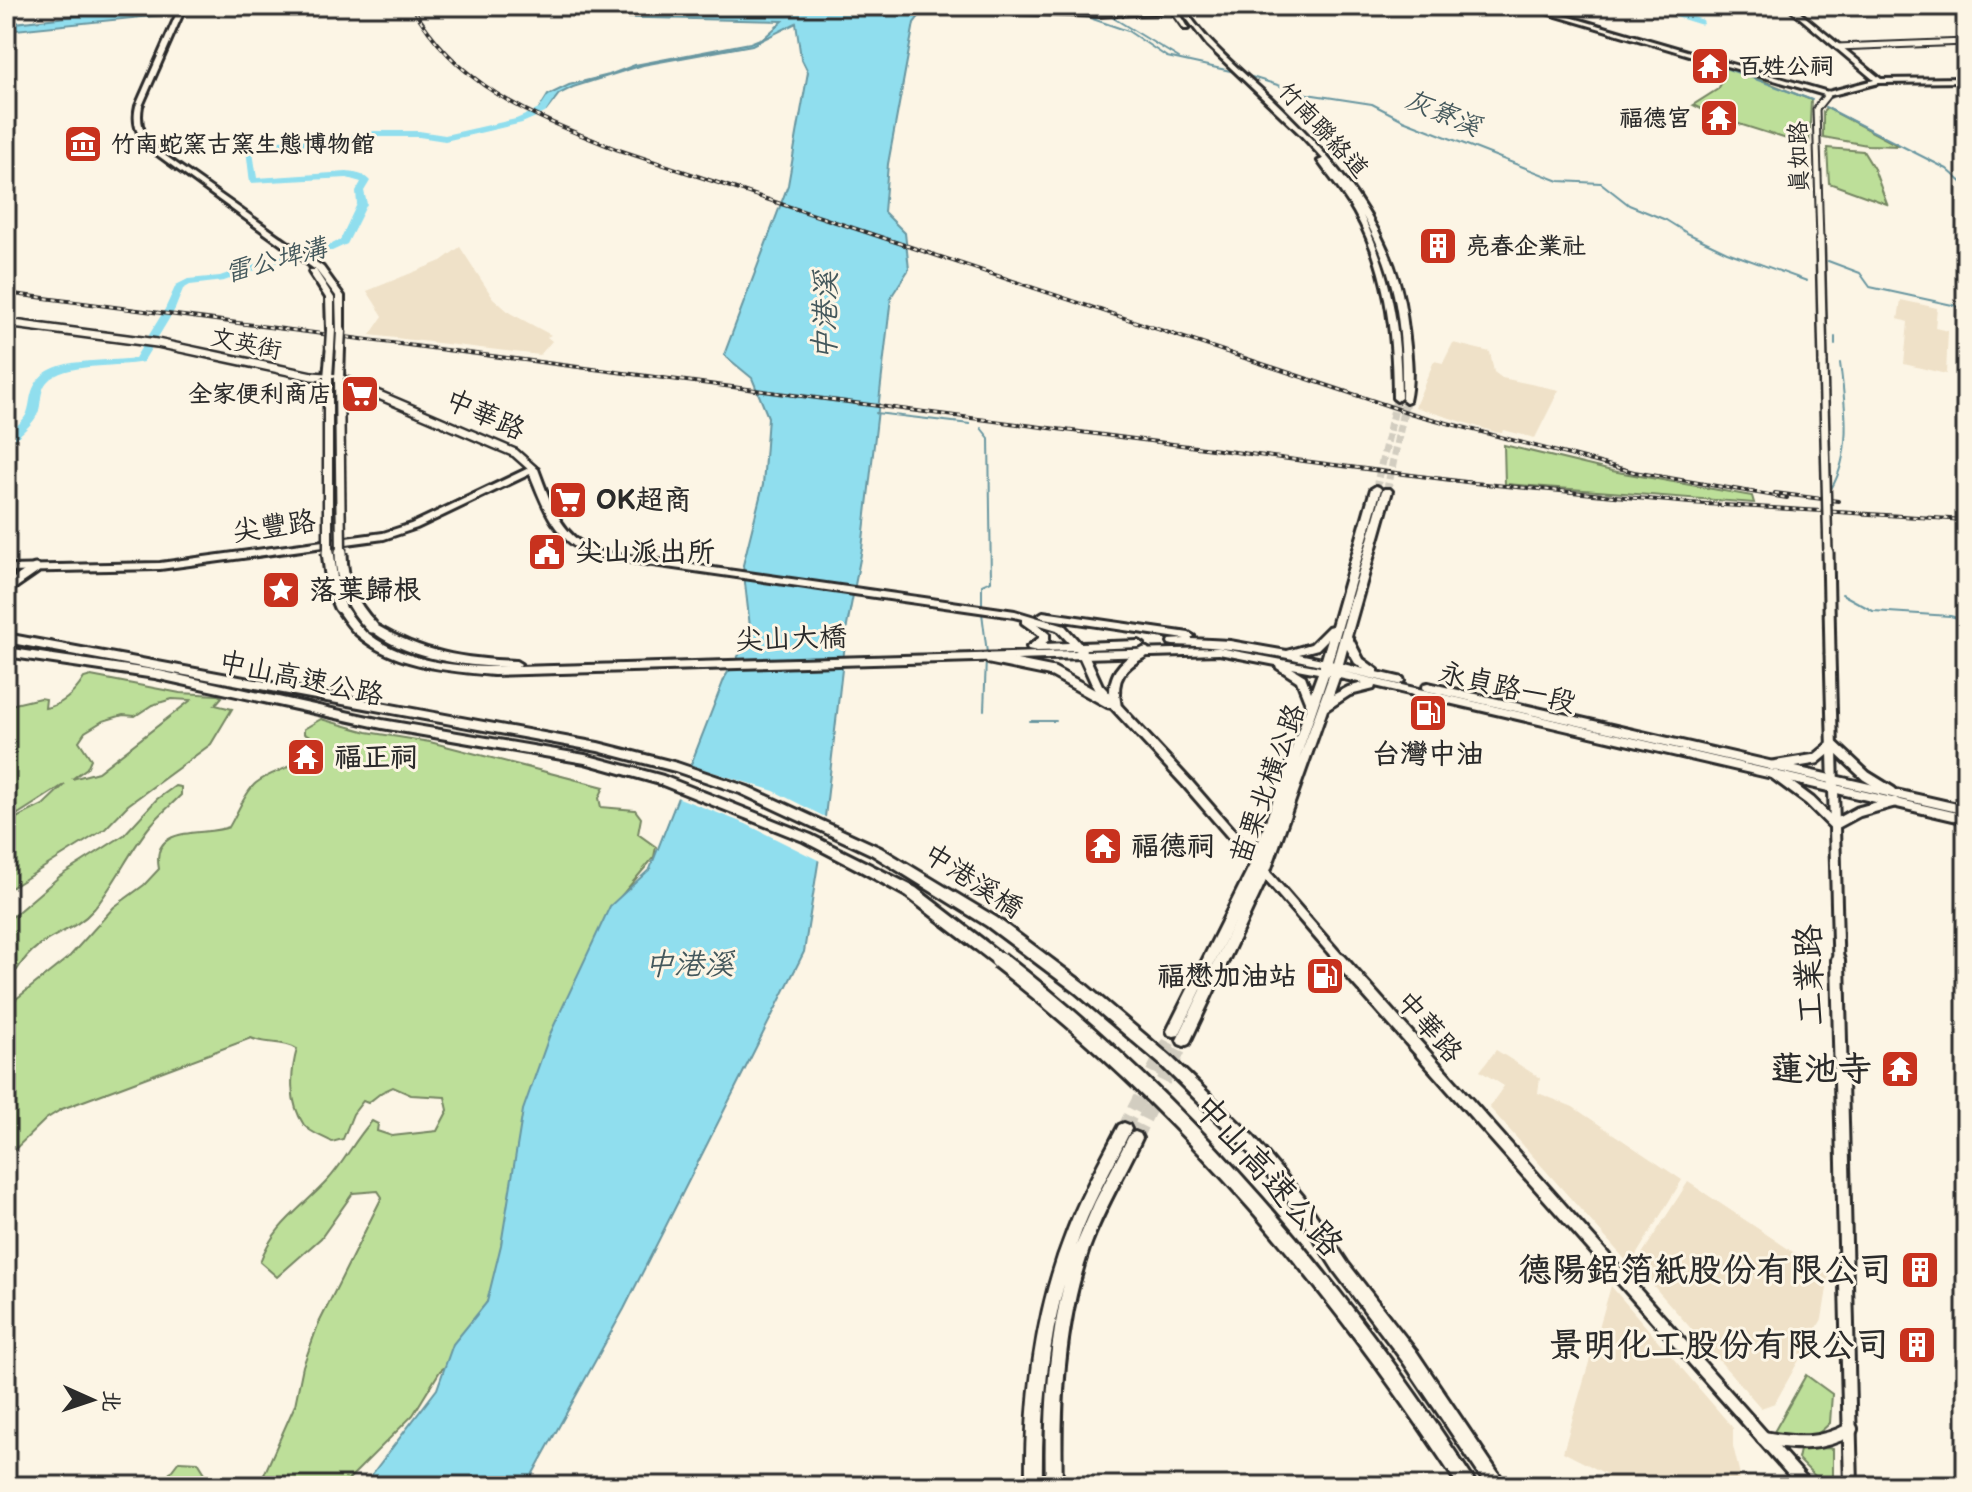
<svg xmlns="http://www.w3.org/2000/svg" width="1972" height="1492" font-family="'Balsamiq Sans','LXGW WenKai TC',sans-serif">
	<rect width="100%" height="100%" fill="#fcf5e5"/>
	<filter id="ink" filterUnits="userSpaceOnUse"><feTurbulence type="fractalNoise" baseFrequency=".0125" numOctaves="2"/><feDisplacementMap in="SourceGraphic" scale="16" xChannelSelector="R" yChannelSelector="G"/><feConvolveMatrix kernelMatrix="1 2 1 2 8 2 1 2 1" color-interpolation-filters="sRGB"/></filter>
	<g filter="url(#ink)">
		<!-- built -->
		<g fill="#efe1c8">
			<polygon points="460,247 493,298 510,313 551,335 547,337 552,341 540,355 370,335 383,316 367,291 441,261"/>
			<polygon points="1901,300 1937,308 1935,328 1948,331 1946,374 1904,364 1908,322 1898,319"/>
			<polygon points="1453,343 1490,352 1494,372 1502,378 1559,390 1535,438 1503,430 1502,433 1495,432 1415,407 1434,361 1443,363"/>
			<polygon points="1496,1050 1540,1078 1538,1093 1573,1107 1682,1180 1630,1265 1489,1107 1504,1086 1480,1071"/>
			<polygon points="1688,1182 1829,1276 1822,1319 1775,1403 1761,1408 1635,1265"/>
			<polygon points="1611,1286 1733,1428 1733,1446 1740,1475 1738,1486 1603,1486 1606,1474 1563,1452"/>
		</g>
		<!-- green -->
		<g fill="#bddf99" stroke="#748562" stroke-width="2" fill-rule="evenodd">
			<polygon points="1711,65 1726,66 1811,100 1809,146 1717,117 1693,105 1718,89 1721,84 1704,69"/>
			<polygon points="1827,108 1899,146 1867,145 1823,137 1823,112"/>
			<polygon points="1827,148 1863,151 1874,169 1887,204 1829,183"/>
			<polygon points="1504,445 1612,471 1752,496 1754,503 1505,484"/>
			<path d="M 91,676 L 180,693 L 218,695 L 222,697 L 215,705 L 232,709 L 211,744 L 128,805 L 105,829 L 6,891 L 6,823 L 43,805 L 65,784 L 18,814 L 6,813 L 6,706 L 40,698 L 46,699 L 45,708 C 62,705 75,693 84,678 ZM 172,699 L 191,700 L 98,772 L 72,779 L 87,768 L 91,759 L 79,741 L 85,732 L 103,721 L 123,715 L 135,716 L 152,705 Z"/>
			<path d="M 321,719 L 367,732 L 430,742 L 604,787 L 599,798 L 601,807 L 635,810 L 641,818 L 638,834 L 656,847 L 654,857 L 617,901 L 677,959 L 456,1358 L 440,1371 L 413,1415 L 342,1486 L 259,1486 L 295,1405 L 303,1366 L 318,1325 L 382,1197 L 378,1191 L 353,1193 L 321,1238 L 277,1277 L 260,1262 C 273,1225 302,1208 327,1181 C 344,1163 355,1139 372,1121 L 378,1124 L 377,1131 L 392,1136 L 437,1131 L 448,1110 L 445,1097 L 411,1095 L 393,1087 L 382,1092 L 368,1103 L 363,1101 L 353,1114 L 343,1139 L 332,1142 C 324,1137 310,1133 304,1125 C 289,1103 290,1074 297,1049 C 282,1040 266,1045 251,1038 L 62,1109 L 46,1119 L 6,1158 L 6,1007 L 70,956 L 114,907 L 144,885 L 159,869 C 150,823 204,837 229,827 C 237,814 245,792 256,783 C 276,767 307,768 318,741 L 304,734 L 304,729 Z"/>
			<path d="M 175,786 L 181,787 L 181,795 C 171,805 159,815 150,826 C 129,852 115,884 94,909 C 70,937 40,932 17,970 L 6,972 L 6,922 L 60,876 L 124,835 L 157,799 Z"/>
			<path d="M 1806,1375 L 1832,1394 L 1830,1423 C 1808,1445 1803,1441 1774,1432 Z"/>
			<polygon points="1827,1448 1833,1449 1833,1477 1828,1483 1820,1481 1798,1459 1800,1450"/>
			<polygon points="179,1461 198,1462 213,1486 160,1486"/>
		</g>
		<!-- water -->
		<g fill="#90deee" stroke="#6896a0" stroke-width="2">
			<polygon points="163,6 249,6 6,31 6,24"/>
			<polygon points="460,6 758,9 770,6 927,6 914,23 888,164 884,212 905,233 909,269 891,297 862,549 847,626 824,826 804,952 624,1309 526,1486 363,1486 437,1389 453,1344 487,1302 501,1245 523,1110 550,1034 610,906 650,869 725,677 751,636 743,565 763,485 768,417 752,378 724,355 788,185 808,72 801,58 796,23 752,45 643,65 573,87 559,94 546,111 540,113 538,111 548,95 569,85 609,75 635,65 750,43 765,37 783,21 603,17"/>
		</g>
		<!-- pier -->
		<polygon fill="#fcf5e5" points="687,764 774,791 829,819 822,862 746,824 674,796"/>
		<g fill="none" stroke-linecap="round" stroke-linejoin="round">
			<!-- stream -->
			<g stroke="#6896a0" stroke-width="2">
				<polyline points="1068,6 1077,10"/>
				<polyline points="1093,6 1103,10"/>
				<polyline points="1084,16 1128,31 1167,57 1235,72"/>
				<polyline points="1110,16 1179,58"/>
				<polyline points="1640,41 1711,63"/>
				<polyline points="1725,68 1812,100"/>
				<polyline points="1245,75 1307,94 1372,104 1403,120 1559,181 1601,183 1629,205 1666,220 1687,233 1727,252 1807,281"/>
				<polyline points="1825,107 1947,169 1966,186"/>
				<polyline points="1966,213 1961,213 1966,221"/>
				<polyline points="1828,261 1860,273 1870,287 1966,308"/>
				<polyline points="1835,337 1835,345"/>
				<polyline points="876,413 970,424"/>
				<polyline points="981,428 989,438 991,581 982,585 982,607"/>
				<path d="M 1831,489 C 1853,452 1845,404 1840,363"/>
				<polyline points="1842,594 1873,611 1950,616 1966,620"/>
				<polyline points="982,613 987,653"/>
				<polyline points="984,710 986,659"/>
				<polyline points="1030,721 1056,721"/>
			</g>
			<!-- canal -->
			<polyline stroke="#90deee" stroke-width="5" points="1649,6 1701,22"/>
			<!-- river -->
			<path fill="#90deee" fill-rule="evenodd" d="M 547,97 L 554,99 L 545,113 L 522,123 L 445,141 L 419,137 L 374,137 L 342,144 L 277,146 L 253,152 L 257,178 L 347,172 C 356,173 364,174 370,181 L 364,191 L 367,204 L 347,244 L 332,251 L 311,251 L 224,281 L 190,285 L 183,289 L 175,309 L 143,362 C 117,368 64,362 47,382 C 38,393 43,407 36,417 C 30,427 18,436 10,444 L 6,445 L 6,436 C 12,429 24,421 27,413 C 31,402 29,394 36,383 C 52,355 107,363 135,358 L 165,309 L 176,285 L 188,279 L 220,276 L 307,246 L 330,245 L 340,240 L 357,204 L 356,191 L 361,182 L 347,178 L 250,183 L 246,149 L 277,140 L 342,138 L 374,131 L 419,131 L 445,135 L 516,119 L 539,109 Z"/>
			<!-- major-tunnel-far1 -->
			<g stroke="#d2cdc0" stroke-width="8" stroke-dasharray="8 4" stroke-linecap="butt">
				<polyline points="1376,489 1397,398"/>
				<polyline points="1387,491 1406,399"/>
			</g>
			<!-- major-tunnel -->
			<g stroke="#d2cdc0" stroke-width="14" stroke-dasharray="14 7" stroke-linecap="butt">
				<polyline points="1124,1129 1174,1031"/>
				<polyline points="1135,1138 1184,1040"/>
			</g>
			<defs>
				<g id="minor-far3">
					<polyline points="6,7 18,6"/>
					<polyline points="1837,47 1966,42"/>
					<polyline points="1820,241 1816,109 1828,94"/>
				</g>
				<g id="minor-far2">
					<polyline points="1820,239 1823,363"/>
					<polyline points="6,323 157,343 312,376 339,378 515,453 533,469"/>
				</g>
				<g id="minor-far1">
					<polyline points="6,589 35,569"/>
					<polyline points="1083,654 1098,687 1187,783 1342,962"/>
					<polyline points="1830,654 1838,962"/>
					<polyline points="990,659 1053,672 1109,703"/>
					<path d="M 1116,704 C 1110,677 1122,664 1145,652"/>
					<polyline points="1773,766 1816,759 1833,745 1866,776 1892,792"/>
					<polyline points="1775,775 1810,801 1834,825 1858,812 1894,802"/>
				</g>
				<g id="minor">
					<polyline points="1340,960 1806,1486"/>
					<polyline points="1838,960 1851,1486"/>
					<path d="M 1763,1438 C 1796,1444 1821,1446 1851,1429"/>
				</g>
				<g id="major">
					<path d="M 180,6 L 186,6 L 142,106 C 138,127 146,138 160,152 L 323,267 L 344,296 L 344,333 L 337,331 L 336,296 L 317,271 L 156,154 C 140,140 131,128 136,106 Z"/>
					<path d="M 874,6 L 924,6 L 1098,12 L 1170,8 L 1168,6 L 1174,6 L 1175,8 L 1178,8 L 1177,6 L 1183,6 L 1184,8 L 1252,6 L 1249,8 L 1186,11 C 1209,45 1241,70 1271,98 C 1335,159 1397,231 1407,322 C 1410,347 1415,376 1409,401 L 1406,402 L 1402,399 C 1403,331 1398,276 1363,216 C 1392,276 1401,331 1401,398 L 1397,401 L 1393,398 C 1393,334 1386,268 1354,212 C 1343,193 1330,178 1318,161 L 1323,159 L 1299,133 L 1207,45 L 1181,11 L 1178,12 L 1188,29 L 1184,29 L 1172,12 L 1098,16 L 877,8 Z"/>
					<polygon points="1523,6 1532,6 1828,92 1874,80 1786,6 1792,6 1881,79 1966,78 1966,82 1879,83 1828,96"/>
					<polygon points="310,270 316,270 334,298 334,332 327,330 326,298 309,272"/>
					<polygon points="327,345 330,345 334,347 332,377 328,380 324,377"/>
					<polygon points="337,346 340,346 344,348 343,378 339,381 335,378"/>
					<path d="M 533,466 L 538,469 C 551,504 560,534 595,551 L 1015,611 L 1065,626 L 1080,643 L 1139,641 L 1144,644 L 1139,647 L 1086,649 L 1085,651 L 1219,648 L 1320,667 L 1320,665 C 1272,654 1223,646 1173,645 L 1169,644 L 1168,642 L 1169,640 L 1185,639 L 1043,618 L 1038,615 L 1043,612 L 1189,633 L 1194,636 L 1191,639 L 1230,641 L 1287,651 L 1311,644 L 1328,627 L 1332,626 L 1371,489 L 1376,486 L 1379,487 L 1381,489 L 1332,661 L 1333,662 L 1382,491 L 1384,489 L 1390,489 L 1392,491 L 1351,636 L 1363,659 L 1378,670 L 1377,672 L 1403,678 L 1404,681 L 1399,685 L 1341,671 L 1966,815 L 1966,823 L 1375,686 L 1374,689 L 1350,695 L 1327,710 L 1269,874 L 1189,1044 L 1184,1046 L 1179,1044 L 1177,1040 L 1236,918 L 1179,1035 L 1174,1036 L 1169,1035 L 1167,1031 L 1251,863 L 1307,706 L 1297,681 L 1277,668 L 1276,665 L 1219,654 L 494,675 C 448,671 392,667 356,634 C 348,627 343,618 336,609 L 335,607 L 336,605 L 344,605 C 350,613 356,622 363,629 C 399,662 459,668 506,667 C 462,666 401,658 367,627 L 372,624 L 376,625 C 422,652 463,659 516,661 L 521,664 L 518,667 L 1077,651 L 1075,650 L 1037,651 L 1028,649 L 1027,647 L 1039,638 L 1039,635 L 1022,623 L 1022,619 L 1014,617 L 590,556 C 554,538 544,509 530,474 L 417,528 L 384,539 L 160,569 L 6,572 L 6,566 L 160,563 L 383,533 L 411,524 ZM 1037,624 L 1057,630 L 1069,643 L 1044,644 L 1049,640 L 1049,634 ZM 1328,639 L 1322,659 L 1299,654 L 1318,649 ZM 1347,649 L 1355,663 L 1364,669 L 1343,664 ZM 1292,668 L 1318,673 L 1311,692 L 1305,676 ZM 1328,675 L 1329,676 L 1299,760 ZM 1339,678 L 1363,683 L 1348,687 L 1333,695 Z"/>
					<polygon points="1428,683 1966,806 1966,814 1424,690 1423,687 1424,684"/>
					<path d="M 1124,1123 L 1129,1125 L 1131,1129 C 1112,1168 1090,1205 1076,1246 L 1095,1202 L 1130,1134 L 1135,1132 L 1140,1134 L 1142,1138 C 1125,1175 1103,1210 1089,1249 C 1063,1325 1060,1406 1062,1486 L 1046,1486 C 1044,1418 1048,1351 1064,1284 C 1046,1350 1041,1418 1042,1486 L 1026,1486 C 1025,1398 1035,1311 1068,1229 C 1082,1193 1101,1159 1119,1125 Z"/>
				</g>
				<g id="highway">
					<polygon points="6,634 598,743 677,763 748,787 881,848 997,918 1085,984 1170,1056 1253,1136 1303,1196 1347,1262 1416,1351 1507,1486 1487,1486 1404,1363 1335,1272 1293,1206 1243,1146 1160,1064 1075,992 987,926 871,854 740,793 675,771 598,751 6,642"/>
					<polygon points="6,648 155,670 382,720 585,755 663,776 811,835 867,863 916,888 985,941 987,945 985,949 980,950 975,949 906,896 857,869 803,841 660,784 585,763 382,728 155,678 6,656"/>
				</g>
			</defs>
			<!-- minor-far3 casing -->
			<use href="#minor-far3" stroke="#2b2b2b" stroke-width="9"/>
			<!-- minor-far2 casing -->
			<use href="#minor-far2" stroke="#2b2b2b" stroke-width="12"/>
			<!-- minor-far1 casing -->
			<use href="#minor-far1" stroke="#2b2b2b" stroke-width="15"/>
			<!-- minor casing -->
			<use href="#minor" stroke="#2b2b2b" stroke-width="18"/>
			<!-- major casing -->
			<use href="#major" stroke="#2b2b2b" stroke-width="6"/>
			<!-- highway casing -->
			<use href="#highway" stroke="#2b2b2b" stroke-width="6"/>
			<!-- minor-far3 -->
			<use href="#minor-far3" stroke="#fcf5e5" stroke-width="5"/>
			<!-- minor-far2 -->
			<use href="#minor-far2" stroke="#fcf5e5" stroke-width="7"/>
			<!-- minor-far1 -->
			<use href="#minor-far1" stroke="#fcf5e5" stroke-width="9"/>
			<!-- minor -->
			<use href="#minor" stroke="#fcf5e5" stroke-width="12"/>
			<!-- major -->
			<use href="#major" fill="#fcf5e5" fill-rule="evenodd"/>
			<!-- highway -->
			<use href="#highway" fill="#fcf5e5" fill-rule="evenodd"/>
			<defs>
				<g id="rail">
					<path d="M 412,6 C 458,88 533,116 616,149 L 1413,414 L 1634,472 L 1787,498"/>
					<polyline points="6,293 1474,483 1690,503 1966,520"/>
					<polyline points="1775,493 1838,501"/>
				</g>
			</defs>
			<!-- rail casing -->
			<use href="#rail" stroke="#2b2b2b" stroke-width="4"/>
			<!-- rail -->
			<use href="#rail" stroke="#fcf5e5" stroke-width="2" stroke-dasharray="4" stroke-linecap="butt"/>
			<defs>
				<polyline id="minor-bridge-far1" points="1823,363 1828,554"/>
				<polyline id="minor-bridge" points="1828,552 1830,654"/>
				<g id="major-bridge-far1">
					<polyline points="330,347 331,330"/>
					<polyline points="340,348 341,331"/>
					<polyline points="328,377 328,554"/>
					<polyline points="339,378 341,554"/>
				</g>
				<g id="major-bridge">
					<polyline points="328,552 333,590 340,607"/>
					<path d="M 341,552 C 341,583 351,605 372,627"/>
				</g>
				<polyline id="highway-bridge-far1" points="980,945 1002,962"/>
				<path id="highway-bridge" d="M 999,960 C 1188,1107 1338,1286 1468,1486"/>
			</defs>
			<!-- minor-bridge-far1 casing -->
			<use href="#minor-bridge-far1" stroke="#2b2b2b" stroke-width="12" stroke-linecap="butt"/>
			<!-- minor-bridge casing -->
			<use href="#minor-bridge" stroke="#2b2b2b" stroke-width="15" stroke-linecap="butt"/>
			<!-- major-bridge-far1 casing -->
			<use href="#major-bridge-far1" stroke="#2b2b2b" stroke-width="13" stroke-linecap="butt"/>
			<!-- major-bridge casing -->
			<use href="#major-bridge" stroke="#2b2b2b" stroke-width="17" stroke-linecap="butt"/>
			<!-- highway-bridge-far1 casing -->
			<use href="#highway-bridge-far1" stroke="#2b2b2b" stroke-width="18" stroke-linecap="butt"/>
			<!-- highway-bridge casing -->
			<use href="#highway-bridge" stroke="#2b2b2b" stroke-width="22" stroke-linecap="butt"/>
			<!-- minor-bridge-far1 -->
			<use href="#minor-bridge-far1" stroke="#fcf5e5" stroke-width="7"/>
			<!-- minor-bridge -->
			<use href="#minor-bridge" stroke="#fcf5e5" stroke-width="9"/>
			<!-- major-bridge-far1 -->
			<use href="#major-bridge-far1" stroke="#fcf5e5" stroke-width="8"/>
			<!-- major-bridge -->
			<use href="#major-bridge" stroke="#fcf5e5" stroke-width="11"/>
			<!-- highway-bridge-far1 -->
			<use href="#highway-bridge-far1" stroke="#fcf5e5" stroke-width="12"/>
			<!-- highway-bridge -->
			<use href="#highway-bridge" stroke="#fcf5e5" stroke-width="16"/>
		</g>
	</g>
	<!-- icons -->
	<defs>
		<symbol id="temple-square" viewBox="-11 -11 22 22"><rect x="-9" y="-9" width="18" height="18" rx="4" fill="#c8321e" stroke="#fcf5e5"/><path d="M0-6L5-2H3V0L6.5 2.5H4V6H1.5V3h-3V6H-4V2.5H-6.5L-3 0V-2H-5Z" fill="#fff"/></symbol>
		<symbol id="museum-square" viewBox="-11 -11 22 22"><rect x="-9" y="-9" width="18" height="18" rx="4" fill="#c8321e" stroke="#fcf5e5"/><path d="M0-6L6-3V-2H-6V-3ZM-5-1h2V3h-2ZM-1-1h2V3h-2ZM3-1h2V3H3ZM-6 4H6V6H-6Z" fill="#fff"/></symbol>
		<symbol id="building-square" viewBox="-11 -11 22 22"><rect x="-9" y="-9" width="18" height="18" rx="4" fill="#c8321e" stroke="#fcf5e5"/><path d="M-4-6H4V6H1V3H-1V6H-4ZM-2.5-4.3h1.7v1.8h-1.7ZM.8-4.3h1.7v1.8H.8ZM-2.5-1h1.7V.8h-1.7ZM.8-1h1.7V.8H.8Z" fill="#fff"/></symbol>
		<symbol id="supermarket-square" viewBox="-11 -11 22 22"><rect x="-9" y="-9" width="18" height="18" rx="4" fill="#c8321e" stroke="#fcf5e5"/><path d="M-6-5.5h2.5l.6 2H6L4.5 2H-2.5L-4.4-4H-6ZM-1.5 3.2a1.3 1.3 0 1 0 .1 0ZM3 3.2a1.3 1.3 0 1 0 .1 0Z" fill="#fff"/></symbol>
		<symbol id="civic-square" viewBox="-11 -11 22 22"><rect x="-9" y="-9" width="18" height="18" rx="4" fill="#c8321e" stroke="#fcf5e5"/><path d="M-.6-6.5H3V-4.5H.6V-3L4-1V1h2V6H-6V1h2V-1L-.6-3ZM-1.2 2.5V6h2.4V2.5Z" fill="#fff"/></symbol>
		<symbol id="sight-square" viewBox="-11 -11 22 22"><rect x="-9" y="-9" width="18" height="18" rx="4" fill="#c8321e" stroke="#fcf5e5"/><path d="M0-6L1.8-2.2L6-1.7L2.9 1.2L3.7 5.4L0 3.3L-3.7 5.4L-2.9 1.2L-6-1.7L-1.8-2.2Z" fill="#fff"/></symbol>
		<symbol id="fuel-square" viewBox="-11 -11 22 22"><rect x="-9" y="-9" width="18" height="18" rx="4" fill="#c8321e" stroke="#fcf5e5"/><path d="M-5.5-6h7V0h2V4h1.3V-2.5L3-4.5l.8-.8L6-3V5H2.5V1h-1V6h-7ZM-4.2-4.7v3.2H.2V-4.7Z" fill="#fff"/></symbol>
	</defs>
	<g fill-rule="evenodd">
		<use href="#temple-square" x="1688" y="44" width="44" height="44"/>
		<use href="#temple-square" x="1697" y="96" width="44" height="44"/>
		<use href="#museum-square" x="61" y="122" width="44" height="44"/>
		<use href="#building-square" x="1416" y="224" width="44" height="44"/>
		<use href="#supermarket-square" x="338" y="372" width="44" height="44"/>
		<use href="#supermarket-square" x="546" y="478" width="44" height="44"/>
		<use href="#civic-square" x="525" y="530" width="44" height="44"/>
		<use href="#sight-square" x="259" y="568" width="44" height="44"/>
		<use href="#fuel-square" x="1406" y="691" width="44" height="44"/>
		<use href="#temple-square" x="284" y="735" width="44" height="44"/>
		<use href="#temple-square" x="1081" y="824" width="44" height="44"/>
		<use href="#fuel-square" x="1303" y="954" width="44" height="44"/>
		<use href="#temple-square" x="1878" y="1047" width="44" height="44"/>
		<use href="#building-square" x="1898" y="1248" width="44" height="44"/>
		<use href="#building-square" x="1895" y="1323" width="44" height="44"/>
	</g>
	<g text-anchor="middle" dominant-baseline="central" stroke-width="6" stroke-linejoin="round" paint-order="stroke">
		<!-- far-poi labels -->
		<g font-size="24" font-weight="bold" fill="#2b2b2b" stroke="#fcf5e5" text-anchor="start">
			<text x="1738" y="66">百姓公祠</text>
			<text x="1691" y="118" text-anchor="end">福德宮</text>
			<text x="111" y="144">竹南蛇窯古窯生態博物館</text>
			<text x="1466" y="246">亮春企業社</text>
			<text x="332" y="394" text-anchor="end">全家便利商店</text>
		</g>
		<!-- far-street labels -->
		<g font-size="24" fill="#2b2b2b" stroke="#fcf5e5">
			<text transform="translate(1323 130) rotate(47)">竹南聯絡道</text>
			<text transform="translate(1799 157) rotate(-91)">真如路</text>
			<text transform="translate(246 344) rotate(12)">文英街</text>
		</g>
		<!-- far-water labels -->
		<g font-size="26" font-style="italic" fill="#44585c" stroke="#fcf5e5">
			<text transform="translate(1443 114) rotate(23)">灰寮溪</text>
			<text transform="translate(276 261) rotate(-15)">雷公埤溝</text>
		</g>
		<!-- street labels -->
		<g font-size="28" fill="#2b2b2b" stroke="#fcf5e5">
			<text transform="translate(485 415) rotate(24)">中華路</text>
			<text transform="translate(274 527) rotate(-8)">尖豐路</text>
			<text transform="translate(791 639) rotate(-2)">尖山大橋</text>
			<text transform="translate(301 679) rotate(12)">中山高速公路</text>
			<text transform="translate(1507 688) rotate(13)">永貞路一段</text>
			<text transform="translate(1268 784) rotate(-70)">苗栗北橫公路</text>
			<text transform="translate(973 881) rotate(33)">中港溪橋</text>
			<text transform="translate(1429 1027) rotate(49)">中華路</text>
		</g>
		<!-- poi labels -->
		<g font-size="28" font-weight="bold" fill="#2b2b2b" stroke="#fcf5e5" text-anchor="start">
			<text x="596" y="500">OK超商</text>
			<text x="575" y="552">尖山派出所</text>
			<text x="309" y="590">落葉歸根</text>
			<text x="1428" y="754" text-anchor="middle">台灣中油</text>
			<text x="334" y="757">福正祠</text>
			<text x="1131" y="846">福德祠</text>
			<text x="1297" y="976" text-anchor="end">福懋加油站</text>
		</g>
		<!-- water labels -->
		<g font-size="30" font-style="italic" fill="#44585c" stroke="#fcf5e5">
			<text transform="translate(826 316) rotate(-89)">中港溪</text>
			<text x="689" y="965">中港溪</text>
		</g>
		<!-- near-street labels -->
		<g font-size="34" fill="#2b2b2b" stroke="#fcf5e5">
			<text transform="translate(1810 975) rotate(-92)">工業路</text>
			<text transform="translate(1268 1176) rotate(48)">中山高速公路</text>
		</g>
		<!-- near-poi labels -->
		<g font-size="34" font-weight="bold" fill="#2b2b2b" stroke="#fcf5e5" text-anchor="end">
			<text x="1872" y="1069">蓮池寺</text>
			<text x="1892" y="1270">德陽鋁箔紙股份有限公司</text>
			<text x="1889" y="1345">景明化工股份有限公司</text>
		</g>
	</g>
	<!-- margin -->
	<rect width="1972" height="1492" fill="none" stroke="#fcf5e5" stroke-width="32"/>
	<rect x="16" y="16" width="1940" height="1460" fill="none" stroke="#2b2b2b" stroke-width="3" filter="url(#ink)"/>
	<!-- north arrow -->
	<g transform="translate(92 1400) rotate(93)" stroke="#fcf5e5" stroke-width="6" paint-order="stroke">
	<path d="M0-6L14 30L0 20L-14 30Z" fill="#2b2b2b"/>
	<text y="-12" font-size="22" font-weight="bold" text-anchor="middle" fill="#2b2b2b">北</text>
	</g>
</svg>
